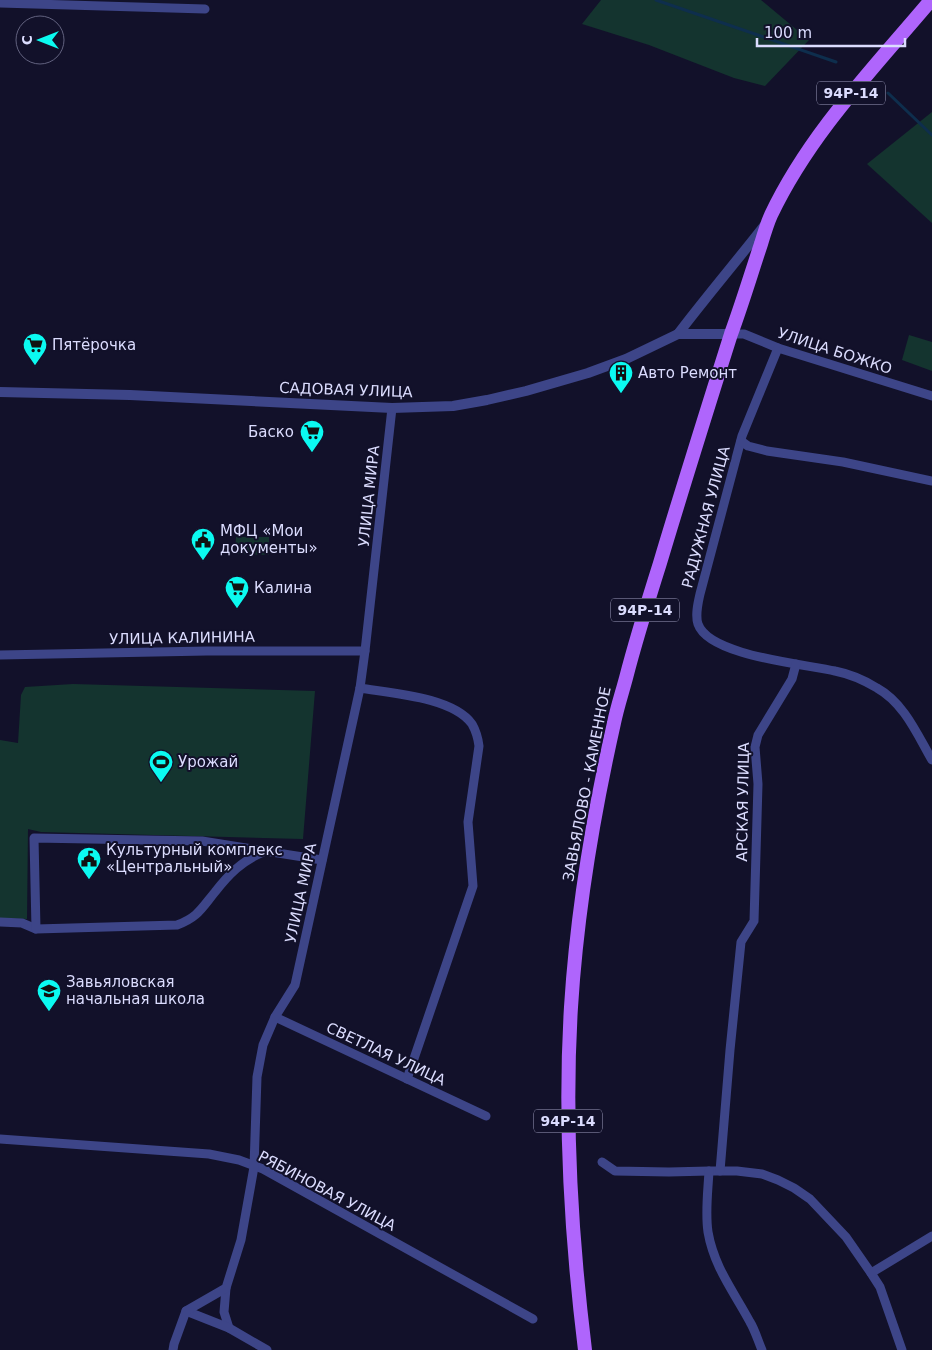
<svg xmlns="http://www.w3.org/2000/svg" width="932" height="1350" font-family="'DejaVu Sans',sans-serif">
	<rect width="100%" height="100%" fill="#12112a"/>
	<!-- green -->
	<g fill="#14342f">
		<polygon points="601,0 761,0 809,40 765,86 734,78 649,45 582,24"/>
		<polygon points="932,112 932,223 867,164"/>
		<polygon points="909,335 932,342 932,371 902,360"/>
		<polygon points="236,537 269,537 269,555 235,554"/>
		<polygon points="73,684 315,691 303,839 41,832 28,829 27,919 0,918 0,740 18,743 21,695 25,687"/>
	</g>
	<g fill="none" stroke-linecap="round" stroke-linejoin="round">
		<!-- stream -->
		<g stroke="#0e2e4d" stroke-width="3">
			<polyline points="656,0 836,62"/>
			<polyline points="888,93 932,135"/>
		</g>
		<!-- minor -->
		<g stroke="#3d4588" stroke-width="9">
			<polyline points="0,3 205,9"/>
			<polyline points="731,334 744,334 778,348 932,396"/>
			<path d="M 778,348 L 742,436 L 700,594 C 698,603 695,615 698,624 C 709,656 805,664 835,671 C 850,674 864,680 877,688 C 904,703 917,734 932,760"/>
			<polyline points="741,441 748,446 767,451 843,462 932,481"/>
			<polyline points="0,655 207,651 365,651"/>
			<path d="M 360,688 C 390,693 453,697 472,724 C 476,731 478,738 479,746 L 468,822 L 473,886 L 407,1079"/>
			<path d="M 0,922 L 22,923 L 36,929 L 177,925 C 198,917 201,909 215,892 C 229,874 242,861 263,852"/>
			<polyline points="36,929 34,838 202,841 322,860"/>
			<polyline points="275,1017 486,1116"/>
			<polyline points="0,1139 209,1154 239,1160 263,1169 533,1319"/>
			<polyline points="602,1162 615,1171 669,1172 709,1171 737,1171 762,1174 778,1180 794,1188 810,1199 846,1237 871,1273 880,1287 902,1350"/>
			<path d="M 709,1171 C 708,1191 705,1212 708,1232 C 714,1267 734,1292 750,1322 C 755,1330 758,1341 762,1350"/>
			<polyline points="720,1171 730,1050 741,942 754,921 758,784 755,747 758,735 792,679 796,664"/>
			<polyline points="871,1273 932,1236"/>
			<polyline points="226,1288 224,1312 229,1328"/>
			<polyline points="186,1311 229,1328 267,1350"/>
			<polyline points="173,1350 174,1344 186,1311 226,1288 241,1240 254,1167 257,1077 263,1045 275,1017 295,985 360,688 365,651 392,408"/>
		</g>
		<!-- tertiary -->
		<g stroke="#3d4588" stroke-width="10">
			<path d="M 678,334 C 706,297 736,262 764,226"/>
			<polyline points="0,392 130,395 392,408 453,406 487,400 526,391 588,373 626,359 678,334 731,334"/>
		</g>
		<!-- primary -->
		<path stroke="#af65fc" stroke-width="14" d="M 585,1350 C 571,1236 564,1121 571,1007 C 577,911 593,816 614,723 C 617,708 622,693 626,678 C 636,639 648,601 660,563 C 683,486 707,410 731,334 C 742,304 751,274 761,244 C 764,234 767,224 771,215 C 810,133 873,69 931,0"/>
	</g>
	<!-- icons -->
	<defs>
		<symbol id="supermarket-pin" viewBox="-11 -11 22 30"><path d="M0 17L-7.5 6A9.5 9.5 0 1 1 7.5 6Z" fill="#0bfaf1" stroke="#12112a"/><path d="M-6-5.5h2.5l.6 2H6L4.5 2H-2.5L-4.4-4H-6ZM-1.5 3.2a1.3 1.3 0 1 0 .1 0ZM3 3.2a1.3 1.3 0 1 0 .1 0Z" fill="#111"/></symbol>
		<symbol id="building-pin" viewBox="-11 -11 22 30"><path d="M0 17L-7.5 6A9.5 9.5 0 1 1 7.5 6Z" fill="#0bfaf1" stroke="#12112a"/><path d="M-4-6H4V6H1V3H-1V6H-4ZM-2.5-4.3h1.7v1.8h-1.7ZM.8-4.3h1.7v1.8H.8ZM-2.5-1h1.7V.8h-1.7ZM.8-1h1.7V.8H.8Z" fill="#111"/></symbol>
		<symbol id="civic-pin" viewBox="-11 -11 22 30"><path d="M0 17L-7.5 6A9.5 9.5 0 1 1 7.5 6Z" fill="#0bfaf1" stroke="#12112a"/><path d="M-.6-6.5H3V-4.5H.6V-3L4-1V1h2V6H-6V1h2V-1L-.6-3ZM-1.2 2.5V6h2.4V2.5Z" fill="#111"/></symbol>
		<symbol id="stadium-pin" viewBox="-11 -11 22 30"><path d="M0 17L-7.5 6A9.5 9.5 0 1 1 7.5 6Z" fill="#0bfaf1" stroke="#12112a"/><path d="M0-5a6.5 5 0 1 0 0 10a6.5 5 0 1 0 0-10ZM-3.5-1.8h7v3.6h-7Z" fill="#111"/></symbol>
		<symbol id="school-pin" viewBox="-11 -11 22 30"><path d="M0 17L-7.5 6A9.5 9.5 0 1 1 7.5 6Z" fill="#0bfaf1" stroke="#12112a"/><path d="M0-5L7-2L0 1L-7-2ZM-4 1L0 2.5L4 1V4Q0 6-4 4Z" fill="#111"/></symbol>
	</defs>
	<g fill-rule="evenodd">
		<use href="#supermarket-pin" x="21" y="331" width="28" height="38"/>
		<use href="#building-pin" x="607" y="359" width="28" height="38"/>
		<use href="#supermarket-pin" x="298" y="418" width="28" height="38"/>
		<use href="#civic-pin" x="189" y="526" width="28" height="38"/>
		<use href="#supermarket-pin" x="223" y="574" width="28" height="38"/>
		<use href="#stadium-pin" x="147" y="748" width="28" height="38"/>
		<use href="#civic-pin" x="75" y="845" width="28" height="38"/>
		<use href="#school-pin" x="35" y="977" width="28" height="38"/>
	</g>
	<g text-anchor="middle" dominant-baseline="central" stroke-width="4" stroke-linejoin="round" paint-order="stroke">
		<!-- shield labels -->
		<g fill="#12112a" stroke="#9f9fbe" stroke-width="1">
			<rect x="817" y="81.5" width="68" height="23" rx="4"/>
			<rect x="611" y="598.5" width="68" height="23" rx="4"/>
			<rect x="534" y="1109.5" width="68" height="23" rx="4"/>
		</g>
		<g font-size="14" font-weight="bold" fill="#dbdcfe">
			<text x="851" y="93">94Р-14</text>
			<text x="645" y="610">94Р-14</text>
			<text x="568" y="1121">94Р-14</text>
		</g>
		<!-- poi labels -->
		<g font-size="15" fill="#dbdcfe" stroke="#12112a" text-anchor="start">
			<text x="52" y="345">Пятёрочка</text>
			<text x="638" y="373">Авто Ремонт</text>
			<text x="294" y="432" text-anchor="end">Баско</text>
			<text x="220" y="531">МФЦ «Мои<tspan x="220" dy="17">документы»</tspan></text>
			<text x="254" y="588">Калина</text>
			<text x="178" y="762">Урожай</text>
			<text x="106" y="850">Культурный комплекс<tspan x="106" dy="17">«Центральный»</tspan></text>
			<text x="66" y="982">Завьяловская<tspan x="66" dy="17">начальная школа</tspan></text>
		</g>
		<!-- street labels -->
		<g font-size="15" fill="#dbdcfe" stroke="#12112a">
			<text transform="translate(835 351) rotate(18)">УЛИЦА БОЖКО</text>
			<text transform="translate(346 390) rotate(2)">САДОВАЯ УЛИЦА</text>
			<text transform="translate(369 496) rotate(-84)">УЛИЦА МИРА</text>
			<text transform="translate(706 517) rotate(-75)">РАДУЖНАЯ УЛИЦА</text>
			<text transform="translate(182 638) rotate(-1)">УЛИЦА КАЛИНИНА</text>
			<text transform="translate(587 784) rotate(-79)">ЗАВЬЯЛОВО - КАМЕННОЕ</text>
			<text transform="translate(743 802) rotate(-89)">АРСКАЯ УЛИЦА</text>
			<text transform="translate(301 893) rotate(-78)">УЛИЦА МИРА</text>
			<text transform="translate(386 1054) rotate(25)">СВЕТЛАЯ УЛИЦА</text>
			<text transform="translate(327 1191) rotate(28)">РЯБИНОВАЯ УЛИЦА</text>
		</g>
	</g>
	<!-- north arrow -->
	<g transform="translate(40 40) rotate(270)"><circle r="24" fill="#12112a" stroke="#62627f"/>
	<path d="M0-4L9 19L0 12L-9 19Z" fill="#0bfaf1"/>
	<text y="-8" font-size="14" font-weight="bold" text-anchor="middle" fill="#dbdcfe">С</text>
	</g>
	<!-- scale -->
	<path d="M757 38v8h148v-8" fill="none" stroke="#dbdcfe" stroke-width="2.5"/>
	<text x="764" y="38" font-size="15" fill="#dbdcfe" stroke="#12112a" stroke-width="4" paint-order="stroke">100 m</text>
</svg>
